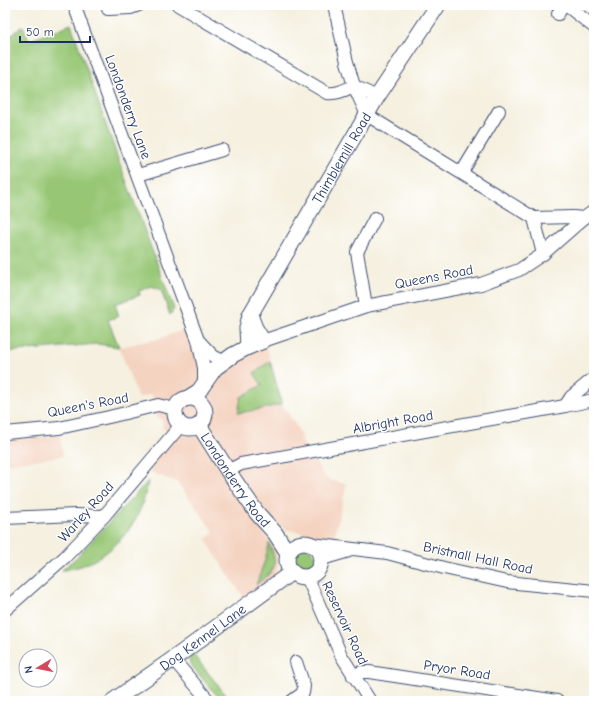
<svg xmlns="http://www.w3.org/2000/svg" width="599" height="706" font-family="'Comic Neue',sans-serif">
	<rect width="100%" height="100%" fill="#fff"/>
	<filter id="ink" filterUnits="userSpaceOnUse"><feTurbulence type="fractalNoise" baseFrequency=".025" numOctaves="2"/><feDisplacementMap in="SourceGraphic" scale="8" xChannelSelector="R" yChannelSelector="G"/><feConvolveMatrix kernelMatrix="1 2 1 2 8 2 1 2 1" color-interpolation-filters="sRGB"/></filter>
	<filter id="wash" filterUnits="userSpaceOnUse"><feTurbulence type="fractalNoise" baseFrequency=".012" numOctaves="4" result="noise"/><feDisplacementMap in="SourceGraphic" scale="16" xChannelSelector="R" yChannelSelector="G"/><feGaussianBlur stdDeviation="0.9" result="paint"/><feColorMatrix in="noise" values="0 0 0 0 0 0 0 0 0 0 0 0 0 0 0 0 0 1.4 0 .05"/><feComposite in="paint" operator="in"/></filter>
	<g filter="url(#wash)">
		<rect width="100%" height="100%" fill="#f5f0df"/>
		<!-- built -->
		<g fill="#f4d3c0">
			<polygon points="193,328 208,361 222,367 263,341 267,348 282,404 298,429 304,445 325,477 330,480 347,484 334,537 314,535 284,529 274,520 262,530 276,552 278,563 277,571 273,577 244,598 216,556 206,539 214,532 177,482 155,474 145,468 172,436 162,427 163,423 160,418 156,418 152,394 138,398 119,347 158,339 180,331"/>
			<polygon points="60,436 63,456 5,464 5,440"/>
		</g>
		<!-- green -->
		<g fill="#97c775" stroke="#597b6a">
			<polygon points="71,24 117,156 174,309 170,315 161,290 152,286 139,291 140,295 115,304 119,316 108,320 119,347 97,344 5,352 5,40 23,26 29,41"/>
			<polygon points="270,361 282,404 262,409 238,413 241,397 262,385 254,373"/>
			<path d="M 148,481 C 147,488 145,495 143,502 C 132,536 99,567 62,570 L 76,558 Z"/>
			<path d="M 269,543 C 279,567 276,569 256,585 L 265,560 Z"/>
			<circle cx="304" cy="560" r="12"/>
			<polygon points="192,653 226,695 220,699 195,670 189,661"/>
		</g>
	</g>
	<g filter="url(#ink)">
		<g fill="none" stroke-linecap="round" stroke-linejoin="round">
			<defs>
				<g id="minor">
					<polyline points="74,5 198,340 204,368 204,383"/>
					<path d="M 178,5 L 327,93 C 337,94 345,90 354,86 L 377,97"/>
					<polyline points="334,5 347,62 354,86 367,115 534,218 573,217 584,218"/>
					<polyline points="566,5 594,27"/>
					<polyline points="108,9 131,8 139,5"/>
					<polyline points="558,14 563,5"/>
					<polyline points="462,172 499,111"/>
					<polyline points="138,175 222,150"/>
					<polyline points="534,218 543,254"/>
					<polyline points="366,306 357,252 375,218"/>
					<polyline points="199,341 213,356 225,362"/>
					<polyline points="263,341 366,306 481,284 519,270 543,254 584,218 594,211"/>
					<polyline points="565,406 571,397 594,378"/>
					<polyline points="5,433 59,428 109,417 158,405 175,409"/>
					<polyline points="228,471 241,464 565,406 594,400"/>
					<polyline points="5,518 76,515 104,516"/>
					<polyline points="312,544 387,553 444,568 507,582 594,591"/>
					<polyline points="322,559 349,551"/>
					<polyline points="307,577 341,655 370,701"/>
					<polyline points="5,610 65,557 104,516 181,425"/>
					<polyline points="173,659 209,701"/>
					<polyline points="353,676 361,672 369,672 557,701"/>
					<polyline points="292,701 303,693 304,686 296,662"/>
				</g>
				<g id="major">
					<path id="s1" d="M 248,347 L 247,328 L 250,315 L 377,97 L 438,5"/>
					<circle cx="190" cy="413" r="15"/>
					<polyline points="188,398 199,391 215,368 233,355 248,347 263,341 255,328 250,315"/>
					<path id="s2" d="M 199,425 L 228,471 L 257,513 L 275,533 L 288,553"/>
					<circle cx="304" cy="560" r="17"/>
					<path id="s3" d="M 113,701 L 173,659 L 292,572"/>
				</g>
			</defs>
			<!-- minor casing -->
			<use href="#minor" stroke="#3c4c71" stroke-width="14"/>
			<!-- major casing -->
			<use href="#major" stroke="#3c4c71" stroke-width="17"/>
			<!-- minor -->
			<use href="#minor" stroke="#fff" stroke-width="12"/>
			<!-- major -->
			<use href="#major" stroke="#fff" stroke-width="15"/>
		</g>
	</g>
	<g text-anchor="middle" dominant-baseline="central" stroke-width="3" stroke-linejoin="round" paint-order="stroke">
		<!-- street labels -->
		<g font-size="14" fill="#1b2f5e" stroke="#fff">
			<text transform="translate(128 107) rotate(70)">Londonderry Lane</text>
			<text stroke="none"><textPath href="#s1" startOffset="214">Thimblemill Road</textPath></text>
			<text transform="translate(434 277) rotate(-11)">Queens Road</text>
			<text transform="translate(88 405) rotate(-11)">Queen's Road</text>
			<text transform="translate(393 422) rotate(-10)">Albright Road</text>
			<text stroke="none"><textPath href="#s2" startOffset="66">Londonderry Road</textPath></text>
			<text transform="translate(86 512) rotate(-48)">Warley Road</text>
			<text transform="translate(478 558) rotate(12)">Bristnall Hall Road</text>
			<text transform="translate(345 623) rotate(65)">Reservoir Road</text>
			<text stroke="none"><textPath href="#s3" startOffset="110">Dog Kennel Lane</textPath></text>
			<text transform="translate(457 670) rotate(9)">Pryor Road</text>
		</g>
	</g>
	<!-- margin -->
	<rect width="599" height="706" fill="none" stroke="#fff" stroke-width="20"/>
	<!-- north arrow -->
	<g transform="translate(38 668) rotate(260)"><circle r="19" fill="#ffffff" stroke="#a4acbf"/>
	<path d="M0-3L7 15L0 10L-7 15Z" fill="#d1495b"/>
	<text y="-6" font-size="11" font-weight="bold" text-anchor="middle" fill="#1b2f5e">N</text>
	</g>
	<!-- scale -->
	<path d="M20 36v6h70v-6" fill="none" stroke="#1b2f5e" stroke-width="2"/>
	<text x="26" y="36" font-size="12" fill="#1b2f5e" stroke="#ffffff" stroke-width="3" paint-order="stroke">50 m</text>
</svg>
